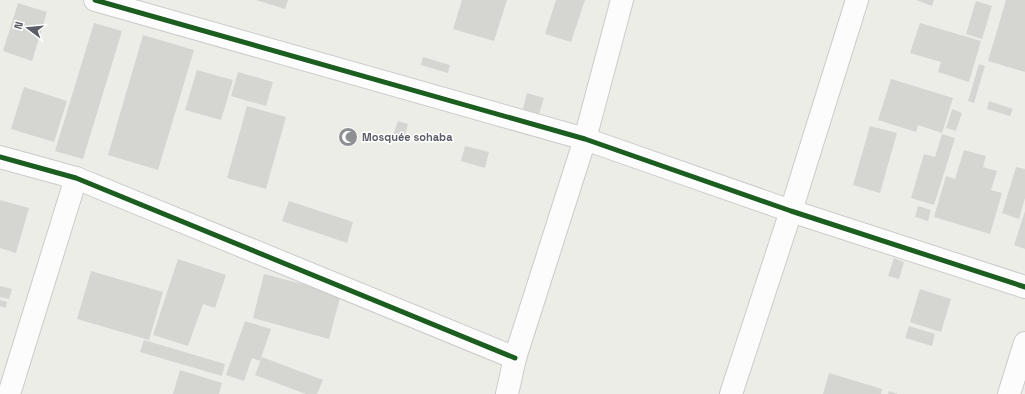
<svg xmlns="http://www.w3.org/2000/svg" width="1025" height="394" font-family="'Space Grotesk',sans-serif">
	<rect width="100%" height="100%" fill="#edede8"/>
	<!-- building -->
	<g fill="#d5d5d2">
		<polygon points="256,0 288,0 285,9"/>
		<polygon points="462,0 507,0 494,41 453,29"/>
		<polygon points="556,0 585,0 571,42 545,34"/>
		<polygon points="916,0 934,0 932,6"/>
		<polygon points="1006,0 1025,0 1025,72 988,61"/>
		<polygon points="976,1 992,6 982,39 966,34"/>
		<polygon points="18,3 47,12 32,61 3,51"/>
		<polygon points="94,23 122,31 83,159 55,151"/>
		<polygon points="920,23 981,41 969,82 938,72 941,62 910,53"/>
		<polygon points="143,35 194,50 158,170 108,155"/>
		<polygon points="423,57 450,65 448,73 421,65"/>
		<polygon points="979,64 985,66 974,103 968,101"/>
		<polygon points="197,70 233,80 221,120 185,110"/>
		<polygon points="238,72 273,82 266,106 231,96"/>
		<polygon points="891,79 953,98 942,133 918,125 916,132 878,120"/>
		<polygon points="24,87 67,101 54,142 11,129"/>
		<polygon points="527,93 544,98 539,114 523,109"/>
		<polygon points="989,101 1013,109 1010,116 987,109"/>
		<polygon points="247,106 286,117 266,189 227,178"/>
		<polygon points="952,109 962,113 956,131 946,128"/>
		<polygon points="398,121 408,124 404,139 393,136"/>
		<polygon points="870,126 897,133 880,193 853,185"/>
		<polygon points="942,134 955,138 934,205 911,198 924,154 935,157"/>
		<polygon points="465,146 489,152 485,168 461,161"/>
		<polygon points="964,150 986,156 983,167 997,171 991,190 1002,193 990,234 934,217 946,176 955,179"/>
		<polygon points="1016,167 1025,169 1025,198 1019,219 1002,213"/>
		<polygon points="0,200 29,208 16,253 0,248"/>
		<polygon points="289,201 353,222 347,243 282,221"/>
		<polygon points="918,206 931,210 928,221 915,217"/>
		<polygon points="1025,211 1025,249 1014,245"/>
		<polygon points="894,258 904,262 899,279 888,276"/>
		<polygon points="178,259 226,275 215,308 203,304 188,346 153,335"/>
		<polygon points="91,271 163,292 149,340 77,319"/>
		<polygon points="264,274 341,294 329,339 253,318"/>
		<polygon points="0,286 12,289 9,299 0,297"/>
		<polygon points="920,289 951,299 941,332 910,322"/>
		<polygon points="0,300 7,302 6,308 0,306"/>
		<polygon points="245,321 271,329 260,361 252,358 244,381 226,375"/>
		<polygon points="909,326 935,334 932,346 905,338"/>
		<polygon points="144,340 225,364 222,376 140,352"/>
		<polygon points="262,357 323,380 317,394 306,394 255,375"/>
		<polygon points="180,370 222,383 219,394 173,394"/>
		<polygon points="829,373 882,389 881,394 823,394"/>
		<polygon points="889,391 898,394 888,394"/>
	</g>
	<g fill="none" stroke-linecap="round" stroke-linejoin="round">
		<defs>
			<g id="street">
				<polyline points="95,0 585,139 791,211 1025,287"/>
				<polyline points="0,157 76,178 515,358"/>
				<polyline points="9,394 76,178"/>
				<polyline points="507,394 515,358 585,139 622,0"/>
				<polyline points="731,394 791,211 857,0"/>
				<polyline points="1009,394 1025,343"/>
			</g>
		</defs>
		<!-- street casing -->
		<use href="#street" stroke="#cbcbcb" stroke-width="24"/>
		<!-- street -->
		<use href="#street" stroke="#fcfcfc" stroke-width="22"/>
		<defs>
			<g id="cycleway">
				<polyline points="95,0 585,139 791,211 1025,287"/>
				<polyline points="0,157 76,178 515,358"/>
			</g>
		</defs>
		<!-- cycleway casing -->
		<use href="#cycleway" stroke="#fff" stroke-width="8"/>
		<!-- cycleway -->
		<use href="#cycleway" stroke="#1b5e20" stroke-width="5"/>
	</g>
	<!-- icons -->
	<defs>
		<symbol id="mosque-disc" viewBox="-11 -11 22 22"><circle r="9.5" fill="#8f9094" stroke="#fff"/><path d="M3.5-4.9A6 6 0 1 0 3.5 4.9A5 5 0 1 1 3.5-4.9Z" fill="#fff"/></symbol>
	</defs>
	<g fill-rule="evenodd">
		<use href="#mosque-disc" x="337" y="126" width="22" height="22"/>
	</g>
	<g text-anchor="middle" dominant-baseline="central" stroke-width="3" stroke-linejoin="round" paint-order="stroke">
		<!-- poi labels -->
		<g font-size="11" font-weight="bold" fill="#5c5e67" stroke="#fff" text-anchor="start">
			<text x="362" y="137">Mosquée sohaba</text>
		</g>
	</g>
	<!-- north arrow -->
	<g transform="translate(28 28) rotate(286)" stroke="#ffffff" stroke-width="3" paint-order="stroke">
	<path d="M0-3L7 15L0 10L-7 15Z" fill="#5c5e67"/>
	<text y="-6" font-size="11" font-weight="bold" text-anchor="middle" fill="#5c5e67">N</text>
	</g>
</svg>
